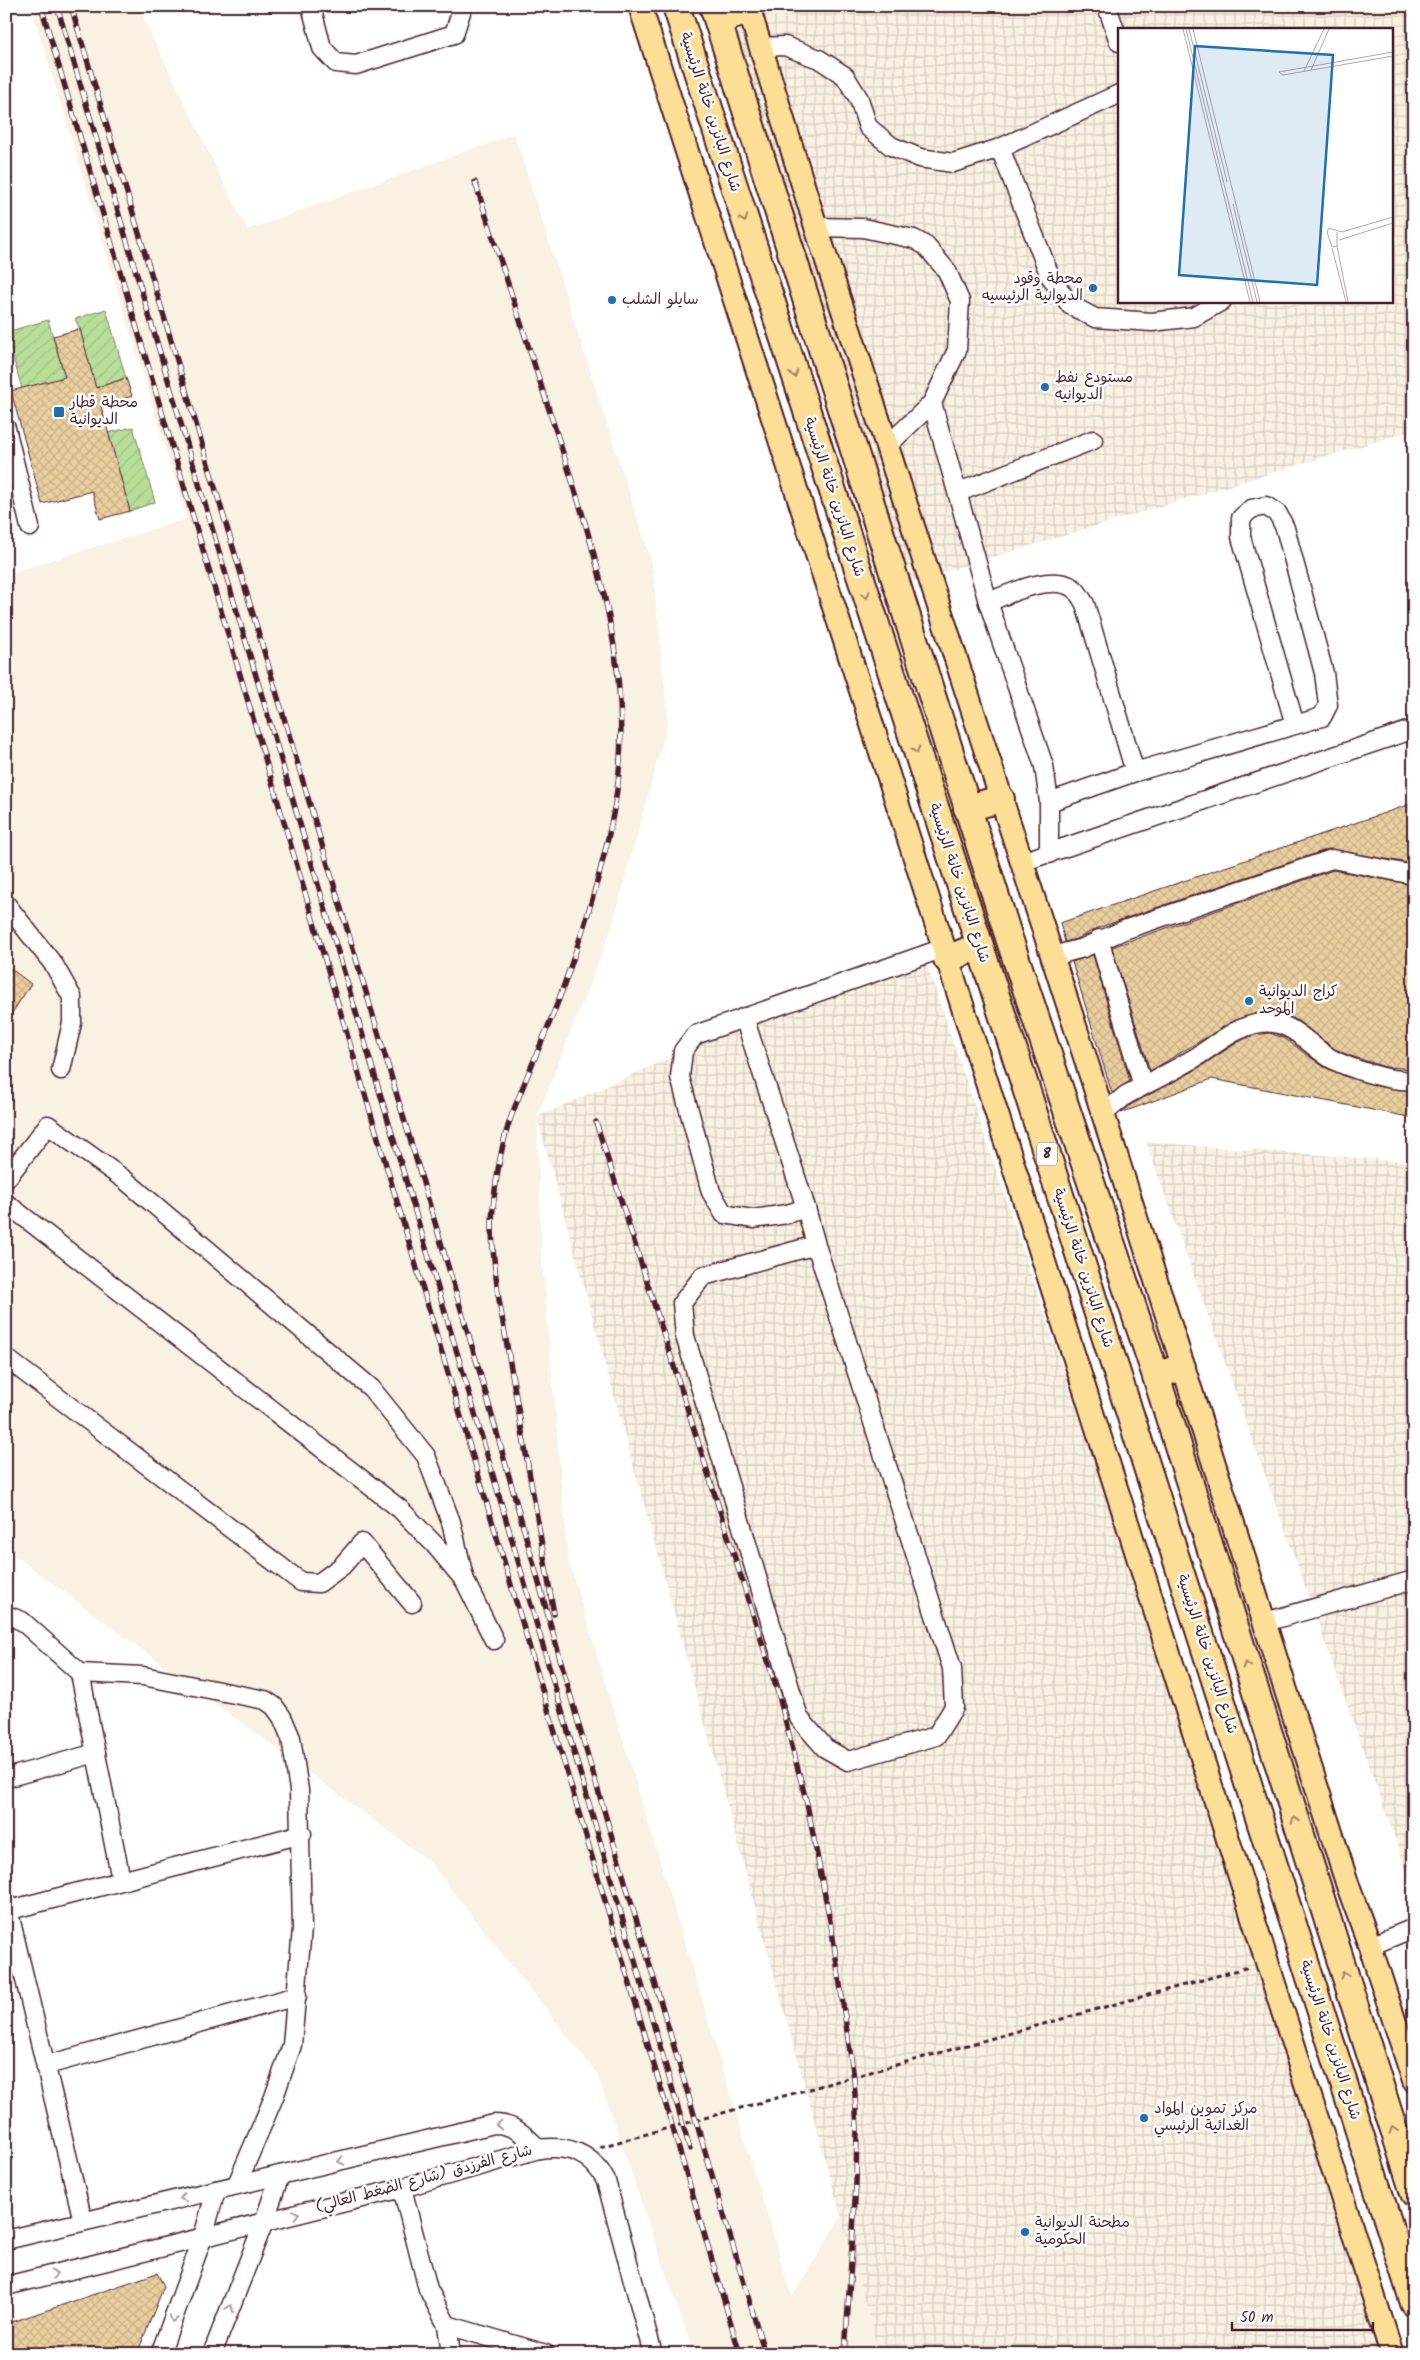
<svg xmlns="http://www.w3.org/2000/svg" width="1420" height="2360" font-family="Kalam,'Playpen Sans Arabic',sans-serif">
	<defs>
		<pattern id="industrial-grid" width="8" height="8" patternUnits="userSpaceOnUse" patternTransform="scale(1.25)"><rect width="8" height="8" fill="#f9f1e2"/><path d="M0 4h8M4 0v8" fill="none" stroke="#d7cec2"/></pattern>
		<pattern id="garden-furrows" width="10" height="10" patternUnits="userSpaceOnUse" patternTransform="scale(1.25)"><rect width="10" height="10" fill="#b8df9a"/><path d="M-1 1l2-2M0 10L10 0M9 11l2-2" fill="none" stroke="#a0bf85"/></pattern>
		<pattern id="building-cross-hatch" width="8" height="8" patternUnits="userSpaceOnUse" patternTransform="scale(1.25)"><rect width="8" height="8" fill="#ead09f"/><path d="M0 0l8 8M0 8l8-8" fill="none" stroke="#cab289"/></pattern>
	</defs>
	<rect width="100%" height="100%" fill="#fff"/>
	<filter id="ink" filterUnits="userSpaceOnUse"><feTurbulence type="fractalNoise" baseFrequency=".02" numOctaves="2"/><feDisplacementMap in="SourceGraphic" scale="10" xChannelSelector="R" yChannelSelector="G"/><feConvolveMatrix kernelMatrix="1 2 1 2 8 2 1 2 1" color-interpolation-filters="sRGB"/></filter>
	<g filter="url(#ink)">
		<!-- built -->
		<polygon fill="#f9f1e2" points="31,6 137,6 247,230 514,134 652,564 668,722 611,930 537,1117 541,1249 568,1559 792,2297 841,2217 879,2354 694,2354 597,2074 429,1861 6,1549 6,574 187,519"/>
		<!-- industrial -->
		<g fill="url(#industrial-grid)" fill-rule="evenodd">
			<path d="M 715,6 L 1414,6 L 1414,430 L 911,582 ZM 1119,29 L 1391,29 L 1391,301 L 1119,301 Z"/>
			<polygon points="921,947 1394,2354 879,2354 537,1117"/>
			<polygon points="1146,1142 1414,1162 1414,1894 1410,1880"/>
		</g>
		<!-- garden -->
		<g fill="url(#garden-furrows)" stroke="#817f62">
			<polygon points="106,309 126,378 95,388 80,329 75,319"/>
			<polygon points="48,320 65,377 22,389 6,332"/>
			<polygon points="133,427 155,502 130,511 108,433"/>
		</g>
		<!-- building -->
		<g fill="url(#building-cross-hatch)" stroke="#4a1f2b">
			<polygon points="80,329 96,388 126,378 132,396 101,406 130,511 100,519 92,491 42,504 11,391 65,377 53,336"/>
			<polygon points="1414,803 1414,864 1329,849 1120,920 1096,929 1079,938 1065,942 1060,923"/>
			<polygon points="1333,870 1414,885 1414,1069 1385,1067 1351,1056 1335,1049 1295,1019 1270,1012 1258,1013 1237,1019 1150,1071 1112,947"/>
			<polygon points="1093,955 1130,1081 1112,1093 1072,962"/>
			<polygon points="6,965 31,984 6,1022"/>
			<polygon points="1270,1033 1284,1038 1324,1067 1344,1076 1381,1087 1414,1091 1414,1118 1212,1079 1121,1113 1132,1104 1192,1072 1238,1042 1254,1035"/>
			<polygon points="157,2273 164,2286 137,2354 6,2354 6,2324"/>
		</g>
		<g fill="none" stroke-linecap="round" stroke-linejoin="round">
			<defs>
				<g id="minor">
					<polyline points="311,6 322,48 336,63 356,65 454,34 463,6"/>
					<polyline points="1107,6 1119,42"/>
					<polyline points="761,47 785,46 819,59 845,76 859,99 868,127 891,146 920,158 953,163 1000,148 1050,276 1070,305 1095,318 1152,322 1194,317 1222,301"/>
					<polyline points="1000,148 1119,94"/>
					<polyline points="816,227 863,228 914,239 926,246 947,271 960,301 957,350 932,403 887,446"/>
					<polyline points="932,403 988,602 1044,766 1049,802 1049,854"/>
					<polyline points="6,428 30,527"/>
					<polyline points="959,492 1093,440"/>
					<path d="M 988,602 C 1009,594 1052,573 1073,588 C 1078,591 1082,599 1085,604 L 1135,772"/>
					<polyline points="1049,802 1135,772 1322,717 1328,705 1324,673 1285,528 1278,514 1266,506 1251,509 1241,518 1241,537 1295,725"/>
					<polyline points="1022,862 1414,729"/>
					<polyline points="6,904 54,965 72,997 72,1023 61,1070"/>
					<polyline points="1099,939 1143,1086 1126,1095 1103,1114"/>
					<polyline points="1053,956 1083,948 1124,930 1332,859 1414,875"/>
					<polyline points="744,1017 806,1208"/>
					<path d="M 1143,1086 C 1160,1077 1177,1069 1193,1059 C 1214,1046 1235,1027 1260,1023 C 1290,1018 1307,1044 1330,1058 C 1347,1068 1394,1083 1414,1080"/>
					<polyline points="6,1179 48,1125 125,1180 371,1388 426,1456 451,1522 465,1581"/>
					<polyline points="6,1203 400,1509 435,1545 465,1581 494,1640"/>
					<polyline points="816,1245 703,1276 682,1303 685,1336 799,1718 825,1748 848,1761 936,1736 954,1707 952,1668 816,1245 806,1208 787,1214 753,1219 724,1214 711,1192 680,1077 683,1051 695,1035 944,948"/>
					<polyline points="6,1358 301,1582 319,1583 342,1566 362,1543 412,1603"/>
					<polyline points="6,1615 22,1621 80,1673 143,1676 265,1700 274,1706 282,1717 291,1738 299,1790 302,1928 292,2045 274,2097 237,2184"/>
					<polyline points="1265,1622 1414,1580"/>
					<polyline points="80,1673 121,1880"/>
					<polyline points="6,1778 96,1753"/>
					<polyline points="6,1901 83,2221"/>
					<polyline points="6,1911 302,1834"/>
					<polyline points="1370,1946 1414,1928"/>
					<polyline points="47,2065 297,1996"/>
					<polyline points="402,2188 428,2289 447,2325 451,2354"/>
					<path d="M 6,2240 L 494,2124 C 514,2124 525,2135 539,2149"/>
					<path d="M 6,2286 L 402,2188 L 539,2149 C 569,2145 592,2153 606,2181 L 653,2354"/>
					<polyline points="447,2325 546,2354"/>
					<polyline points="160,2354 203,2237 216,2190"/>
					<polyline points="212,2354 264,2222 280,2175"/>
				</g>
				<g id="major">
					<polyline points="640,6 944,948 1392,2354"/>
					<polyline points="748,6 816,227 1085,1057 1348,1886 1370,1946 1414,2081"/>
				</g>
				<g id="highway">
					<polyline points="676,6 1023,1079 1414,2303"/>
					<polyline points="713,6 1010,941 1156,1376 1414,2193"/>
					<polyline points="718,21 749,10"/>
					<polyline points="967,808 1001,799"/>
					<polyline points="947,959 979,946"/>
					<polyline points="1156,1376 1182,1367"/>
				</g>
			</defs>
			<!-- minor casing -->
			<use href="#minor" stroke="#4a1f2b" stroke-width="21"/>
			<!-- major casing -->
			<use href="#major" stroke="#4a1f2b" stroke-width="26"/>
			<!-- highway casing -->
			<use href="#highway" stroke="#4a1f2b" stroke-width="30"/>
			<!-- path -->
			<polyline stroke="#4a1f2b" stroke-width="3" stroke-dasharray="5 4" stroke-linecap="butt" points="600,2147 1249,1967"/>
			<!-- minor -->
			<use href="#minor" stroke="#fff" stroke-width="18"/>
			<!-- major -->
			<use href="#major" stroke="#fcde96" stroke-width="22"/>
			<!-- highway -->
			<use href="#highway" stroke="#fcde96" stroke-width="26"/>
			<defs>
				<g id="rail">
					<polyline points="41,6 740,2354"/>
					<polyline points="57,6 464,1376 690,2149"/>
					<polyline points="71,6 480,1373 579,1726 765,2354"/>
					<path d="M 475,182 C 501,263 528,344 554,425 C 594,548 637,673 615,804 C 603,871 582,935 559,999 C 544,1038 526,1077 511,1117 C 501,1145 496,1178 493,1208 C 490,1236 495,1266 498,1294 L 554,1614"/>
					<polyline points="596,1122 779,1696 807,1804 832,1931 854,2078 857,2129 856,2185 845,2354"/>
				</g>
			</defs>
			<!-- rail casing -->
			<use href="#rail" stroke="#4a1f2b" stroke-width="5.5"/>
			<!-- rail -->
			<use href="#rail" stroke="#fff" stroke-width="4" stroke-dasharray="11" stroke-linecap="butt"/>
		</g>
		<!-- one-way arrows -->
		<defs><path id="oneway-chevron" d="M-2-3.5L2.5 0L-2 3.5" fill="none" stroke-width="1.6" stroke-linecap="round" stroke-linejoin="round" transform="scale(1.25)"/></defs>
		<g stroke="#a37e60">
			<use href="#oneway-chevron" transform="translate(744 219) rotate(72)"/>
			<use href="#oneway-chevron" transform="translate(794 374) rotate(72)"/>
			<use href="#oneway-chevron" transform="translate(866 595) rotate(72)"/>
			<use href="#oneway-chevron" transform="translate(916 750) rotate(72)"/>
			<use href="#oneway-chevron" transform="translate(1246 1665) rotate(-107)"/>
			<use href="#oneway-chevron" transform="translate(1295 1820) rotate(-107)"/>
			<use href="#oneway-chevron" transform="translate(1344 1975) rotate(-108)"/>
			<use href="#oneway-chevron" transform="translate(1393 2130) rotate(-108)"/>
		</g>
		<g stroke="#ae9aa0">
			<use href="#oneway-chevron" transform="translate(499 2125) rotate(-178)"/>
			<use href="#oneway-chevron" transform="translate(341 2161) rotate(167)"/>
			<use href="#oneway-chevron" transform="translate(183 2198) rotate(167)"/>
			<use href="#oneway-chevron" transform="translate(296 2214) rotate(-14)"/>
			<use href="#oneway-chevron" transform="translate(54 2274) rotate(-14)"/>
			<use href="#oneway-chevron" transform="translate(230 2308) rotate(-69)"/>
			<use href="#oneway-chevron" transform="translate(173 2319) rotate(110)"/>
		</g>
	</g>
	<!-- markers -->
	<g fill="#1f6fb2" stroke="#fff" stroke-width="2">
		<circle cx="1093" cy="288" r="5"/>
		<circle cx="612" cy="300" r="5"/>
		<circle cx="1045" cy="387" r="5"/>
		<rect x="53" y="406" width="12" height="12" rx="2.5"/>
		<circle cx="1249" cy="1001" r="5"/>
		<circle cx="1144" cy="2118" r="5"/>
		<circle cx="1025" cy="2232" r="5"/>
	</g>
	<g text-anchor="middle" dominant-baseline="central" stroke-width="5" stroke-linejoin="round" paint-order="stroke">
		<!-- shield labels -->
		<rect fill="#fff" stroke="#80626b" stroke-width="1" x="1037" y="1142.5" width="20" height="23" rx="4"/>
		<g font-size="14" font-weight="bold" fill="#4a1f2b">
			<text x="1047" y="1154">8</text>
		</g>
		<!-- street labels -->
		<g font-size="15" fill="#4a1f2b" stroke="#fff">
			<text transform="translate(710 112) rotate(72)">شارع البانزين خانة الرئيسية</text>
			<text transform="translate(834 497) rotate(72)">شارع البانزين خانة الرئيسية</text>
			<text transform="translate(959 883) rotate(72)">شارع البانزين خانة الرئيسية</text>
			<text transform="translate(1083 1268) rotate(72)">شارع البانزين خانة الرئيسية</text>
			<text transform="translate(1207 1654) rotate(72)">شارع البانزين خانة الرئيسية</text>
			<text transform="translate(1330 2040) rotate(72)">شارع البانزين خانة الرئيسية</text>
			<text transform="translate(424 2179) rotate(-15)">شارع الفرزدق (شارع الضغط العالي)</text>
		</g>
		<!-- poi labels -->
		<g font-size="15" fill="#4a1f2b" stroke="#fff" text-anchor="start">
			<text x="1083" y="279" text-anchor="end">محطة وقود<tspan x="1083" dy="17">الديوانية الرئيسيه</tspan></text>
			<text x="622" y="300">سايلو الشلب</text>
			<text x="1055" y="378">مستودع نفط<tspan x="1055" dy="17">الديوانيه</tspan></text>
			<text x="70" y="403">محطة قطار<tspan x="70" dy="17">الديوانية</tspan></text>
			<text x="1259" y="992">كراج الديوانية<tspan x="1259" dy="17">الموحد</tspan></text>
			<text x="1154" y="2109">مركز تموين المواد<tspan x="1154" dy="17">الغدائية الرئيسي</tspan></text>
			<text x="1035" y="2223">مطحنة الديوانية<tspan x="1035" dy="17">الحكومية</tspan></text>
		</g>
	</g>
	<!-- overview -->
	<g transform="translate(1118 28)">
		<rect width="275" height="275" fill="#fff"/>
		<path fill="none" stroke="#b7a5aa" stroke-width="1" d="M 65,1 L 132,274M 68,1 L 135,274M 71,1 L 109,154M 75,1 L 142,274M 193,42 L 211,1M 186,43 L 206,1M 161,44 L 165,47 L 275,28M 161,44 L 275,24M 115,176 L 139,274M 219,204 L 219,218 L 214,219 L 209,204 L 211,200 L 224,204 L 275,189M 221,212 L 275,195M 219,218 L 230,274M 214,220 L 228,274"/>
		<path fill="#1f6fb2" fill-opacity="0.15" stroke="#1f6fb2" stroke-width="2.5" d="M 77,18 L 215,27 L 199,257 L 61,247 Z"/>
		<rect width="275" height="275" fill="none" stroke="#4a1f2b" stroke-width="2.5"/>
	</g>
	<!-- margin -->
	<rect width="1420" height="2360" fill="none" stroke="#fff" stroke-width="25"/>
	<rect x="12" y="12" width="1395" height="2335" fill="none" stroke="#4a1f2b" stroke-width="2" filter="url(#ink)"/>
	<!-- scale -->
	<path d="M1232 2322v8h141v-8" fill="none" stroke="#4a1f2b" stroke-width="2.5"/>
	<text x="1240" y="2322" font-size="15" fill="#4a1f2b" stroke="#ffffff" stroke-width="4" paint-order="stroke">50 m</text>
</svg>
